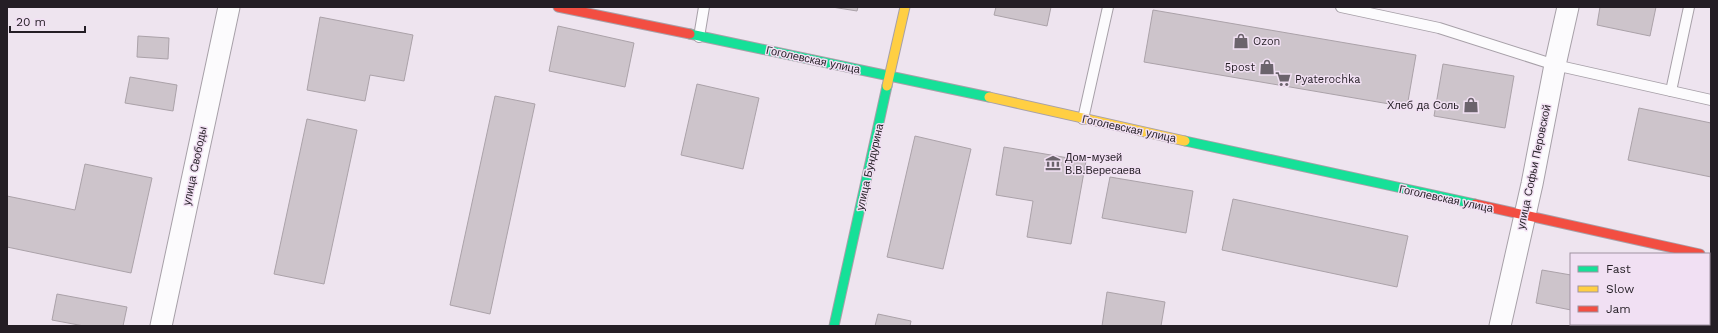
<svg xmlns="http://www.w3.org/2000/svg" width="1718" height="333" font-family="'Work Sans',sans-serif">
	<rect width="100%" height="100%" fill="#eee4ef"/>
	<!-- building -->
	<g fill="#cdc4cb" stroke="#aba2a9">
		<polygon points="832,7 858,7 857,11"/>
		<polygon points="996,7 1051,7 1047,26 994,15"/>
		<polygon points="1600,7 1656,7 1650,36 1597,25"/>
		<polygon points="1153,10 1416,55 1407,107 1144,62"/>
		<polygon points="320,17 413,35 404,81 370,75 365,101 307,90"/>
		<polygon points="558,26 634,43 625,87 549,71"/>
		<polygon points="138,36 169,38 168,59 137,57"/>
		<polygon points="1443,64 1514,76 1505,128 1434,116"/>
		<polygon points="130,77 177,85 173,111 125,103"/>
		<polygon points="697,84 759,98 743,169 681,155"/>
		<polygon points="495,96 535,104 490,314 450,305"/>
		<polygon points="1639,108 1711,123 1711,177 1628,160"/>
		<polygon points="307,119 357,130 324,284 274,274"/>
		<polygon points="915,136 971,149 943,269 887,257"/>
		<polygon points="1004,147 1086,161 1071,244 1027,237 1033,201 996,195"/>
		<polygon points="85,164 152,178 131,273 7,247 7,196 75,210"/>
		<polygon points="1110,177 1193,191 1186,233 1102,218"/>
		<polygon points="1233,199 1408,236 1397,287 1222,250"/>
		<polygon points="1542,270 1571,275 1571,310 1536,303"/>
		<polygon points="1107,292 1165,302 1161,326 1102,326"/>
		<polygon points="57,294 127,307 123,326 84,326 52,320"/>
		<polygon points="878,314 911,321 910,326 875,326"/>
	</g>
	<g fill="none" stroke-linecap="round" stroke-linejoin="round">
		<defs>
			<g id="lane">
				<polyline points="1341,7 1439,28 1555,65 1711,100"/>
				<polyline points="699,37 704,7"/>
				<polyline points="1671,91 1689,7"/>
				<polyline points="1083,119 1108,7"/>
			</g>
			<g id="street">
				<polyline points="161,326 229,7"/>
				<polyline points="1500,326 1532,184 1555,65 1568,7"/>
			</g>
			<g id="fast">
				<polyline points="690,34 989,97"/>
				<polyline points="1185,141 1475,204"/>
				<polyline points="834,326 887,86"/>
			</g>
			<g id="slow">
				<polyline points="887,86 905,7"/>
				<polyline points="989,97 1185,141"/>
			</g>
			<g id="jam">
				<polyline points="558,7 690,34"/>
				<polyline points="1475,204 1700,254"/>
			</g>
		</defs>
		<!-- lane casing -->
		<use href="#lane" stroke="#a7a0a8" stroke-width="12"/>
		<!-- street casing -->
		<use href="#street" stroke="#a7a0a8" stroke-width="23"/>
		<!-- fast casing -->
		<use href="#fast" stroke="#a7a0a8" stroke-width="11"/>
		<!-- slow casing -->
		<use href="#slow" stroke="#a7a0a8" stroke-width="11"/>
		<!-- jam casing -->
		<use href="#jam" stroke="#a7a0a8" stroke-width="11"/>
		<!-- lane -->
		<use href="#lane" stroke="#fcfbfd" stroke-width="10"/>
		<!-- street -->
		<use href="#street" stroke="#fcfbfd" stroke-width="21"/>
		<!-- fast -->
		<use href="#fast" stroke="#16e098" stroke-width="9"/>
		<!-- slow -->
		<use href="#slow" stroke="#ffcf43" stroke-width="9"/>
		<!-- jam -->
		<use href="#jam" stroke="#f24e42" stroke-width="9"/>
	</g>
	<!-- icons -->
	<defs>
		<symbol id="shop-bare" viewBox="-9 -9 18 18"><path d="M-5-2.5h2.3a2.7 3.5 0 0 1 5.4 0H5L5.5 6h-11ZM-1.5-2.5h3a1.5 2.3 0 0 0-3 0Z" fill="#6b636c" stroke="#f1e0f3" stroke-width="2.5" paint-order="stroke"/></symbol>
		<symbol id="supermarket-bare" viewBox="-9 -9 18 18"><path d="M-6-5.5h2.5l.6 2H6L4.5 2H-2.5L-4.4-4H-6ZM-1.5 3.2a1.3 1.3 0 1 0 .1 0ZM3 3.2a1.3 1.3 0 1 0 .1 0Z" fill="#6b636c" stroke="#f1e0f3" stroke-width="2.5" paint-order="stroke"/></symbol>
		<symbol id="museum-bare" viewBox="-9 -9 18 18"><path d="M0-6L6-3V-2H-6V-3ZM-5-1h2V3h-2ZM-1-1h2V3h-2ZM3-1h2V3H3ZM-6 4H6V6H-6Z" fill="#6b636c" stroke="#f1e0f3" stroke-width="2.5" paint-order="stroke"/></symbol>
	</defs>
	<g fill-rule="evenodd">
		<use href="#shop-bare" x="1230" y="30" width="22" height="22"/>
		<use href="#shop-bare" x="1256" y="56" width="22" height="22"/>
		<use href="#supermarket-bare" x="1272" y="68" width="22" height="22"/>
		<use href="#shop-bare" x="1460" y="94" width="22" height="22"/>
		<use href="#museum-bare" x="1042" y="152" width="22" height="22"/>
	</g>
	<g text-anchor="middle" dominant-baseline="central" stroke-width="3" stroke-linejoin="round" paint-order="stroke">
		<!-- poi labels -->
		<g font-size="11" fill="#241e25" stroke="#f1e0f3" text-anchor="start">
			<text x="1253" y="41">Ozon</text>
			<text x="1255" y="67" text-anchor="end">5post</text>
			<text x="1295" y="79">Pyaterochka</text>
			<text x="1459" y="105" text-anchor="end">Хлеб да Соль</text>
			<text x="1065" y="157">Дом-музей<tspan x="1065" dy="13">В.В.Вересаева</tspan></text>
		</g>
		<!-- street labels -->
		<g font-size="11" fill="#241e25" stroke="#f1e0f3">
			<text transform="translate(813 60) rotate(12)">Гоголевская улица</text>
			<text transform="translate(1129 129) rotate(12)">Гоголевская улица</text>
			<text transform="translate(195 166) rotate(-78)">улица Свободы</text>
			<text transform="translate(870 167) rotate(-77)">улица Бундурина</text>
			<text transform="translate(1534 167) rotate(-78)">улица Софьи Перовской</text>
			<text transform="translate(1446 199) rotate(12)">Гоголевская улица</text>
		</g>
	</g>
	<!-- border -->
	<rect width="1718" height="333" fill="none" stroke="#241e25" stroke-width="16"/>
	<!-- legend -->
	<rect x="1570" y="253" width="140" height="72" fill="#f1e0f3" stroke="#9f92a1"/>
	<rect x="1578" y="266" width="20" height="6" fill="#16e098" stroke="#9f92a1"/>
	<text x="1606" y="273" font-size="12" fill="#241e25">Fast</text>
	<rect x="1578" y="286" width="20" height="6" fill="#ffcf43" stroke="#9f92a1"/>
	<text x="1606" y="293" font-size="12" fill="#241e25">Slow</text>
	<rect x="1578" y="306" width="20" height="6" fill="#f24e42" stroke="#9f92a1"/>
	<text x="1606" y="313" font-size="12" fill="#241e25">Jam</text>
	<!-- scale -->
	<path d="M10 26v6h75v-6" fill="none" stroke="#241e25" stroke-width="2"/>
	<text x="16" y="26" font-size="12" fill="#241e25" stroke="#f1e0f3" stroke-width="3" paint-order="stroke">20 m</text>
</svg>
